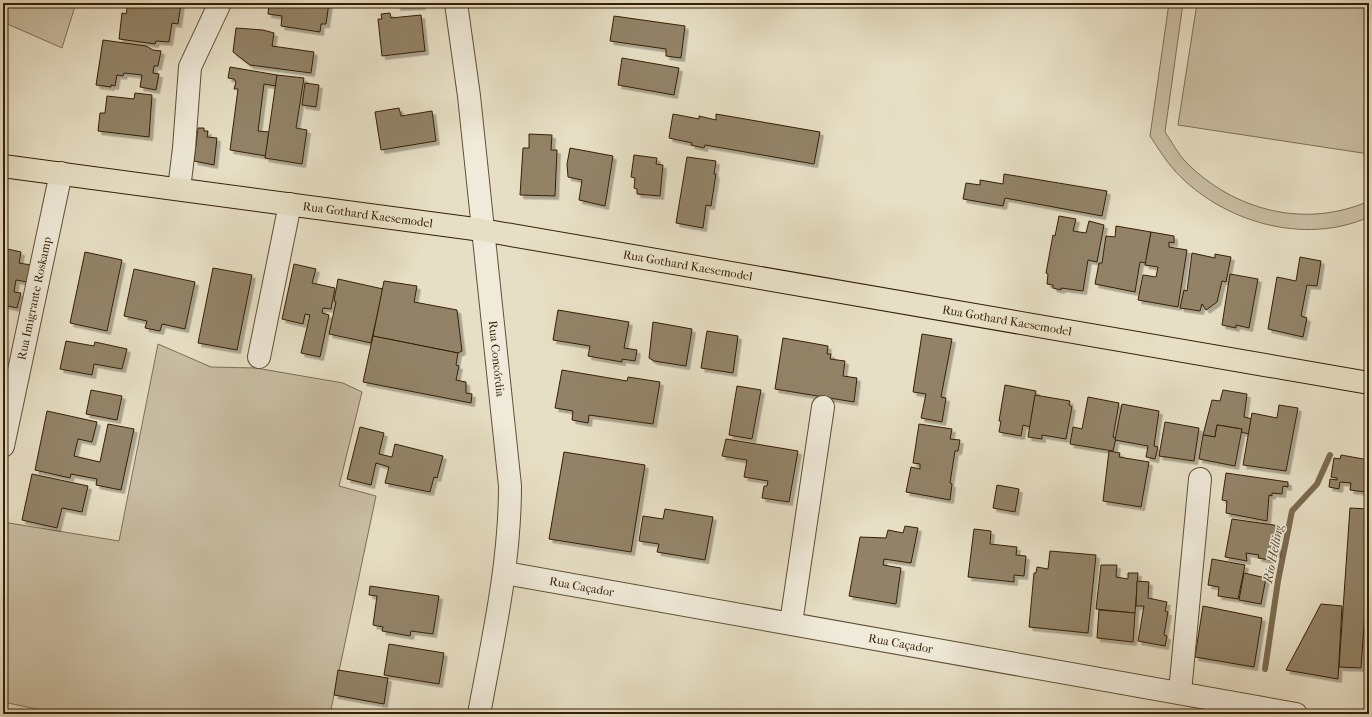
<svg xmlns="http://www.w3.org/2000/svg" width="1372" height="717" font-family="'IM FELL French Canon',serif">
	<defs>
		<filter id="shadow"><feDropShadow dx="3.5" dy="3.5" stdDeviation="0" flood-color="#0004"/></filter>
	</defs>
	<rect width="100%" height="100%" fill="#e7dfc5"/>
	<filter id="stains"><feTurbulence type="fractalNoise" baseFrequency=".005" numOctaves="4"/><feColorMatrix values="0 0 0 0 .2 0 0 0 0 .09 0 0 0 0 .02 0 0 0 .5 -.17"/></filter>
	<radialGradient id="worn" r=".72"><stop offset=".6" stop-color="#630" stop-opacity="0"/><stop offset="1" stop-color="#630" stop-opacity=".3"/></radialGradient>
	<!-- green -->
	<g fill="#c9bea4" stroke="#806e53">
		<polygon points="3,3 76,3 62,48 3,22"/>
		<path d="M 1169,3 L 1183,3 L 1165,132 C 1172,142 1178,154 1186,162 C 1234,211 1306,229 1369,201 L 1369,217 C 1304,246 1222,222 1175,171 C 1166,161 1158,148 1150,136 Z"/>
		<polygon points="1197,3 1369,3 1369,154 1178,125"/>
		<polygon points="158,344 211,367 256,368 343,383 362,392 339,486 376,496 330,714 60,714 3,702 3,522 119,541"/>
	</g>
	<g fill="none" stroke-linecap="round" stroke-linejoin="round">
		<!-- stream -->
		<polyline stroke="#7c6b4f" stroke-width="6" points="1265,669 1278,581 1292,511 1317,484 1330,455"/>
	</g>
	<!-- building -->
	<g fill="#928367" stroke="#361f02" filter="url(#shadow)">
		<polygon points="128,3 158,6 158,3 181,3 178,24 172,23 169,42 156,41 155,44 119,39 122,13 126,14"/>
		<polygon points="269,3 329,3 326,24 321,24 320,32 281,26 282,16 268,14"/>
		<polygon points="397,3 422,3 422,6 397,7"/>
		<polygon points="390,13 391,18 421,15 425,51 382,56 378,19 382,19 381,14"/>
		<polygon points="614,16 685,26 681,58 666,56 666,49 610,41"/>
		<polygon points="236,28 263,30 274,33 272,46 314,52 311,73 250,65 233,52"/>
		<polygon points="103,40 146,46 153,50 161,51 158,66 154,66 153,73 159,74 156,90 140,87 142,75 124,73 123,76 117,75 115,86 111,85 111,87 96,85"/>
		<polygon points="622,58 679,68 674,95 618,85"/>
		<polygon points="230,67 277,75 276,86 264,84 258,131 269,132 266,156 230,150 238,89 234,89 236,82 234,79 228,78"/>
		<polygon points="277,75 304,78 296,128 307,130 302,164 265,158"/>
		<polygon points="305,83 319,85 316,107 302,105"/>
		<polygon points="135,93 152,95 149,137 98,131 100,113 105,113 107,96 134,99"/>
		<polygon points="399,108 401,116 432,111 436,141 381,150 375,112"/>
		<polygon points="673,114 699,119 699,116 716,120 716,114 820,132 814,164 705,145 704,148 691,145 692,143 669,138"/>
		<polygon points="198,128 204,128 204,131 208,131 207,137 217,138 214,165 194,161"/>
		<polygon points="529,134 552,135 551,150 557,150 555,196 520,195 523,148 529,148"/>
		<polygon points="570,148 613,156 605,206 579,200 582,180 568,177 567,164"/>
		<polygon points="634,155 657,158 656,164 663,165 660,196 637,194 637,189 634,188 635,178 631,177"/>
		<polygon points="687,157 716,161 714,174 716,174 711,206 706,205 703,228 676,223"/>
		<polygon points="1004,174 1107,191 1102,216 1005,198 1003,206 963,199 966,183 980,185 980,180 1003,184"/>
		<polygon points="1059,216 1076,219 1073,231 1086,233 1089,221 1104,225 1097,262 1088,260 1083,291 1061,288 1061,290 1053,288 1053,285 1047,284 1048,274 1046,273 1053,235 1055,236"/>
		<polygon points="1116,226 1151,232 1146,263 1140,262 1135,292 1095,284 1099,263 1102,263 1106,236 1115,237"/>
		<polygon points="1151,232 1174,236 1174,243 1169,242 1169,247 1187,250 1178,307 1138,300 1143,275 1156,277 1158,267 1145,265"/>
		<polygon points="3,248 21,252 19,263 31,265 27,282 16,280 14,292 21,293 17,308 3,305"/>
		<polygon points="85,252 122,260 107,331 70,323"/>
		<polygon points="1192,253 1215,258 1215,254 1231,257 1226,282 1222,281 1217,302 1206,310 1202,304 1200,311 1180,308 1184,290 1187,291"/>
		<polygon points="1300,257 1321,261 1317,286 1307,285 1301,316 1307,318 1303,337 1268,329 1277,277 1296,281"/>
		<polygon points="294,264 316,269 312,283 335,288 331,309 323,308 322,313 329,315 320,357 301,353 310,315 305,314 303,324 282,319"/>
		<polygon points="213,268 252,275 237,350 198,343"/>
		<polygon points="134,269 195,282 185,329 162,324 160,331 145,328 147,321 124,316"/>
		<polygon points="1230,274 1258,279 1249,328 1236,325 1236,328 1222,325"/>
		<polygon points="338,279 383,289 371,343 329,334 336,302 334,301"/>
		<polygon points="384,281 417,286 414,302 457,310 462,351 458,353 373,336"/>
		<polygon points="558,310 629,322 624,348 637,350 635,361 622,359 622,362 588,356 590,346 553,340"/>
		<polygon points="653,322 692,329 686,366 654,361 649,358"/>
		<polygon points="707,331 738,336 733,373 701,368"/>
		<polygon points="922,334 952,339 941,397 946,398 942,422 921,418 926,394 913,392"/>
		<polygon points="373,336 458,353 456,365 459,366 456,380 466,382 466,393 472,394 471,403 363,382"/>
		<polygon points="783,338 828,346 827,354 831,354 830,359 845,361 843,376 857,378 854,402 775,389"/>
		<polygon points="66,341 94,346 95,342 127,349 122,369 94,364 92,375 60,369"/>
		<polygon points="562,370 627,381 628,377 660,382 653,424 589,415 588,423 572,420 573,411 555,408"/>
		<polygon points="1005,385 1036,391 1030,427 1023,425 1021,436 999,432 1001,421 999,421"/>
		<polygon points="737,386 761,390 752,439 729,435"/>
		<polygon points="91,390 122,396 117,420 86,414"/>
		<polygon points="1223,390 1247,394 1244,417 1252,419 1249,434 1241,432 1242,429 1217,425 1215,437 1203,435 1212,400 1220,401"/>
		<polygon points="1035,395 1070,401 1069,405 1072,407 1066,439 1042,435 1042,439 1028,437"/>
		<polygon points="1088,397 1119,403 1113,437 1116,438 1113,451 1070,444 1073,427 1082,429"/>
		<polygon points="1122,404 1159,411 1154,446 1158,447 1155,459 1146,457 1148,446 1115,440"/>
		<polygon points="1279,405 1298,408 1286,471 1243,465 1252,413 1277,418"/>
		<polygon points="47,411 97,422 92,442 78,439 74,456 100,462 108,424 134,429 121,490 96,485 97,479 71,474 70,478 35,470"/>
		<polygon points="1165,422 1199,428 1194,461 1159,456"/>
		<polygon points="919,424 952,429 950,439 960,440 958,451 955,451 950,483 952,484 950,500 906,492 911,467 920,469 920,464 913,463"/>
		<polygon points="1217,425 1242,429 1235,466 1199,459 1203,435 1215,437"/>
		<polygon points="360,427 384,433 379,454 392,457 395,444 443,456 437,478 434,477 430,492 385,483 389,467 376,463 371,485 347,479"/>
		<polygon points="726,439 798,451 789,502 762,498 764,486 767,486 768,481 744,477 747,460 722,456"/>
		<polygon points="1109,451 1120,453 1119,457 1149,462 1141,507 1103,501"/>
		<polygon points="564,452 645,465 631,552 549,539"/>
		<polygon points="1341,455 1369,460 1369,486 1365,486 1365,492 1350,490 1351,483 1340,482 1339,489 1329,487 1330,479 1337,480 1337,478 1331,477 1334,458 1340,459"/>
		<polygon points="1226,473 1288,482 1288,487 1283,486 1282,494 1272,493 1272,496 1269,495 1267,521 1226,513 1227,501 1222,500"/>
		<polygon points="32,474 88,486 82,512 62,508 57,528 22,520"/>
		<polygon points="997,485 1019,489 1015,512 993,508"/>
		<polygon points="1350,508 1369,509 1369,554 1361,668 1339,667"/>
		<polygon points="665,509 713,517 705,560 657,552 659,544 639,541 643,516 663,519"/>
		<polygon points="1232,519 1280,526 1274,546 1278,547 1277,554 1274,553 1273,557 1270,557 1270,560 1258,558 1259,555 1246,553 1247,561 1225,557"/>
		<polygon points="905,526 918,528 911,563 884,559 883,565 901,568 896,604 849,596 860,537 886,538 888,530 903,533"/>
		<polygon points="974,529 991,531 990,544 1017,547 1016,555 1026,556 1024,576 1014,575 1014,582 968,577"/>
		<polygon points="1050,551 1096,555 1088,633 1029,627 1034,573 1036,573 1037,567 1048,569"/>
		<polygon points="1212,559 1245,565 1238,599 1218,596 1219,587 1208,585"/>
		<polygon points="1101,565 1117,565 1116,577 1128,579 1128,573 1138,573 1135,613 1096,609"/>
		<polygon points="1244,573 1266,578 1261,604 1239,600"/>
		<polygon points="1137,581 1149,582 1148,598 1167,602 1165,611 1168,612 1164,635 1167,636 1165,646 1138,641 1144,606 1136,606"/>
		<polygon points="370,586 439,596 433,634 411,631 410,636 382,631 383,627 373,625 377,596 369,595"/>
		<polygon points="1321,604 1342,606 1338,679 1286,670"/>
		<polygon points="1203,606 1262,618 1254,667 1195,657"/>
		<polygon points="1099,610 1135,613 1133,642 1097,638"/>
		<polygon points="389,644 444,653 439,684 384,675"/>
		<polygon points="338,670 388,678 384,704 334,695"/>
		<polygon points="3,709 16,712 16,714 3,714"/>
	</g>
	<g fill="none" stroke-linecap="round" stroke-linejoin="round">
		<defs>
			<g id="minor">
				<path id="s1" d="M 456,3 L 469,96 L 510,486 C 510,564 493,638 479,714"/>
				<polyline points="179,189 184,148 190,67 220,3"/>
				<polyline points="259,357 290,204"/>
				<path id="s2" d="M 3,446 L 61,173"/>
				<path id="s3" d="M 505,573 L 1296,714"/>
				<polyline points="791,623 823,407"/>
				<polyline points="1180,692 1200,479"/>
			</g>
			<g id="major">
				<path id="s4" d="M 3,166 L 482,230 L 1369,383"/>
			</g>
		</defs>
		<!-- minor casing -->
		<use href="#minor" stroke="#624f33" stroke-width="24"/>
		<!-- major casing -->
		<use href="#major" stroke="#361f02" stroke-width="24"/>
		<!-- minor -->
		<use href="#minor" stroke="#efead9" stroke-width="22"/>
		<!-- major -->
		<use href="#major" stroke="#e7dfc5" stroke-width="22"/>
	</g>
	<g text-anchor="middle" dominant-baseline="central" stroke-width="3" stroke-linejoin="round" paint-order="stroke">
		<!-- street labels -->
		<g font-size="12" fill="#361f02" stroke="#efead9">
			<text stroke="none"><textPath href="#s4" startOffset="368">Rua Gothard Kaesemodel</textPath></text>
			<text stroke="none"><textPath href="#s4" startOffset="692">Rua Gothard Kaesemodel</textPath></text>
			<text stroke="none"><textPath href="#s2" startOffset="151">Rua Imigrante Roskamp</textPath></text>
			<text stroke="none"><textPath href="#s4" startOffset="1016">Rua Gothard Kaesemodel</textPath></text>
			<text stroke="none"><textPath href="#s1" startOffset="358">Rua Concórdia</textPath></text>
			<text stroke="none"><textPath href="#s3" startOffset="78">Rua Caçador</textPath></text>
			<text stroke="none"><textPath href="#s3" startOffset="402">Rua Caçador</textPath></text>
		</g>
		<!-- water labels -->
		<g font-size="13" font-style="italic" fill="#5f4b2f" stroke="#efead9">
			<text transform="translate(1273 554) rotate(-79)">Rio Helling</text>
		</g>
	</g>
	<!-- margin -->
	<rect width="1372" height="717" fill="none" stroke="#e7dfc5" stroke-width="16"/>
	<rect x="4" y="4" width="1364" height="709" fill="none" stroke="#361f02" stroke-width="2"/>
	<rect x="8" y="8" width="1356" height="701" fill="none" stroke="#361f02"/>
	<rect width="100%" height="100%" filter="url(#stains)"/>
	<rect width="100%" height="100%" fill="url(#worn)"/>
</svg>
